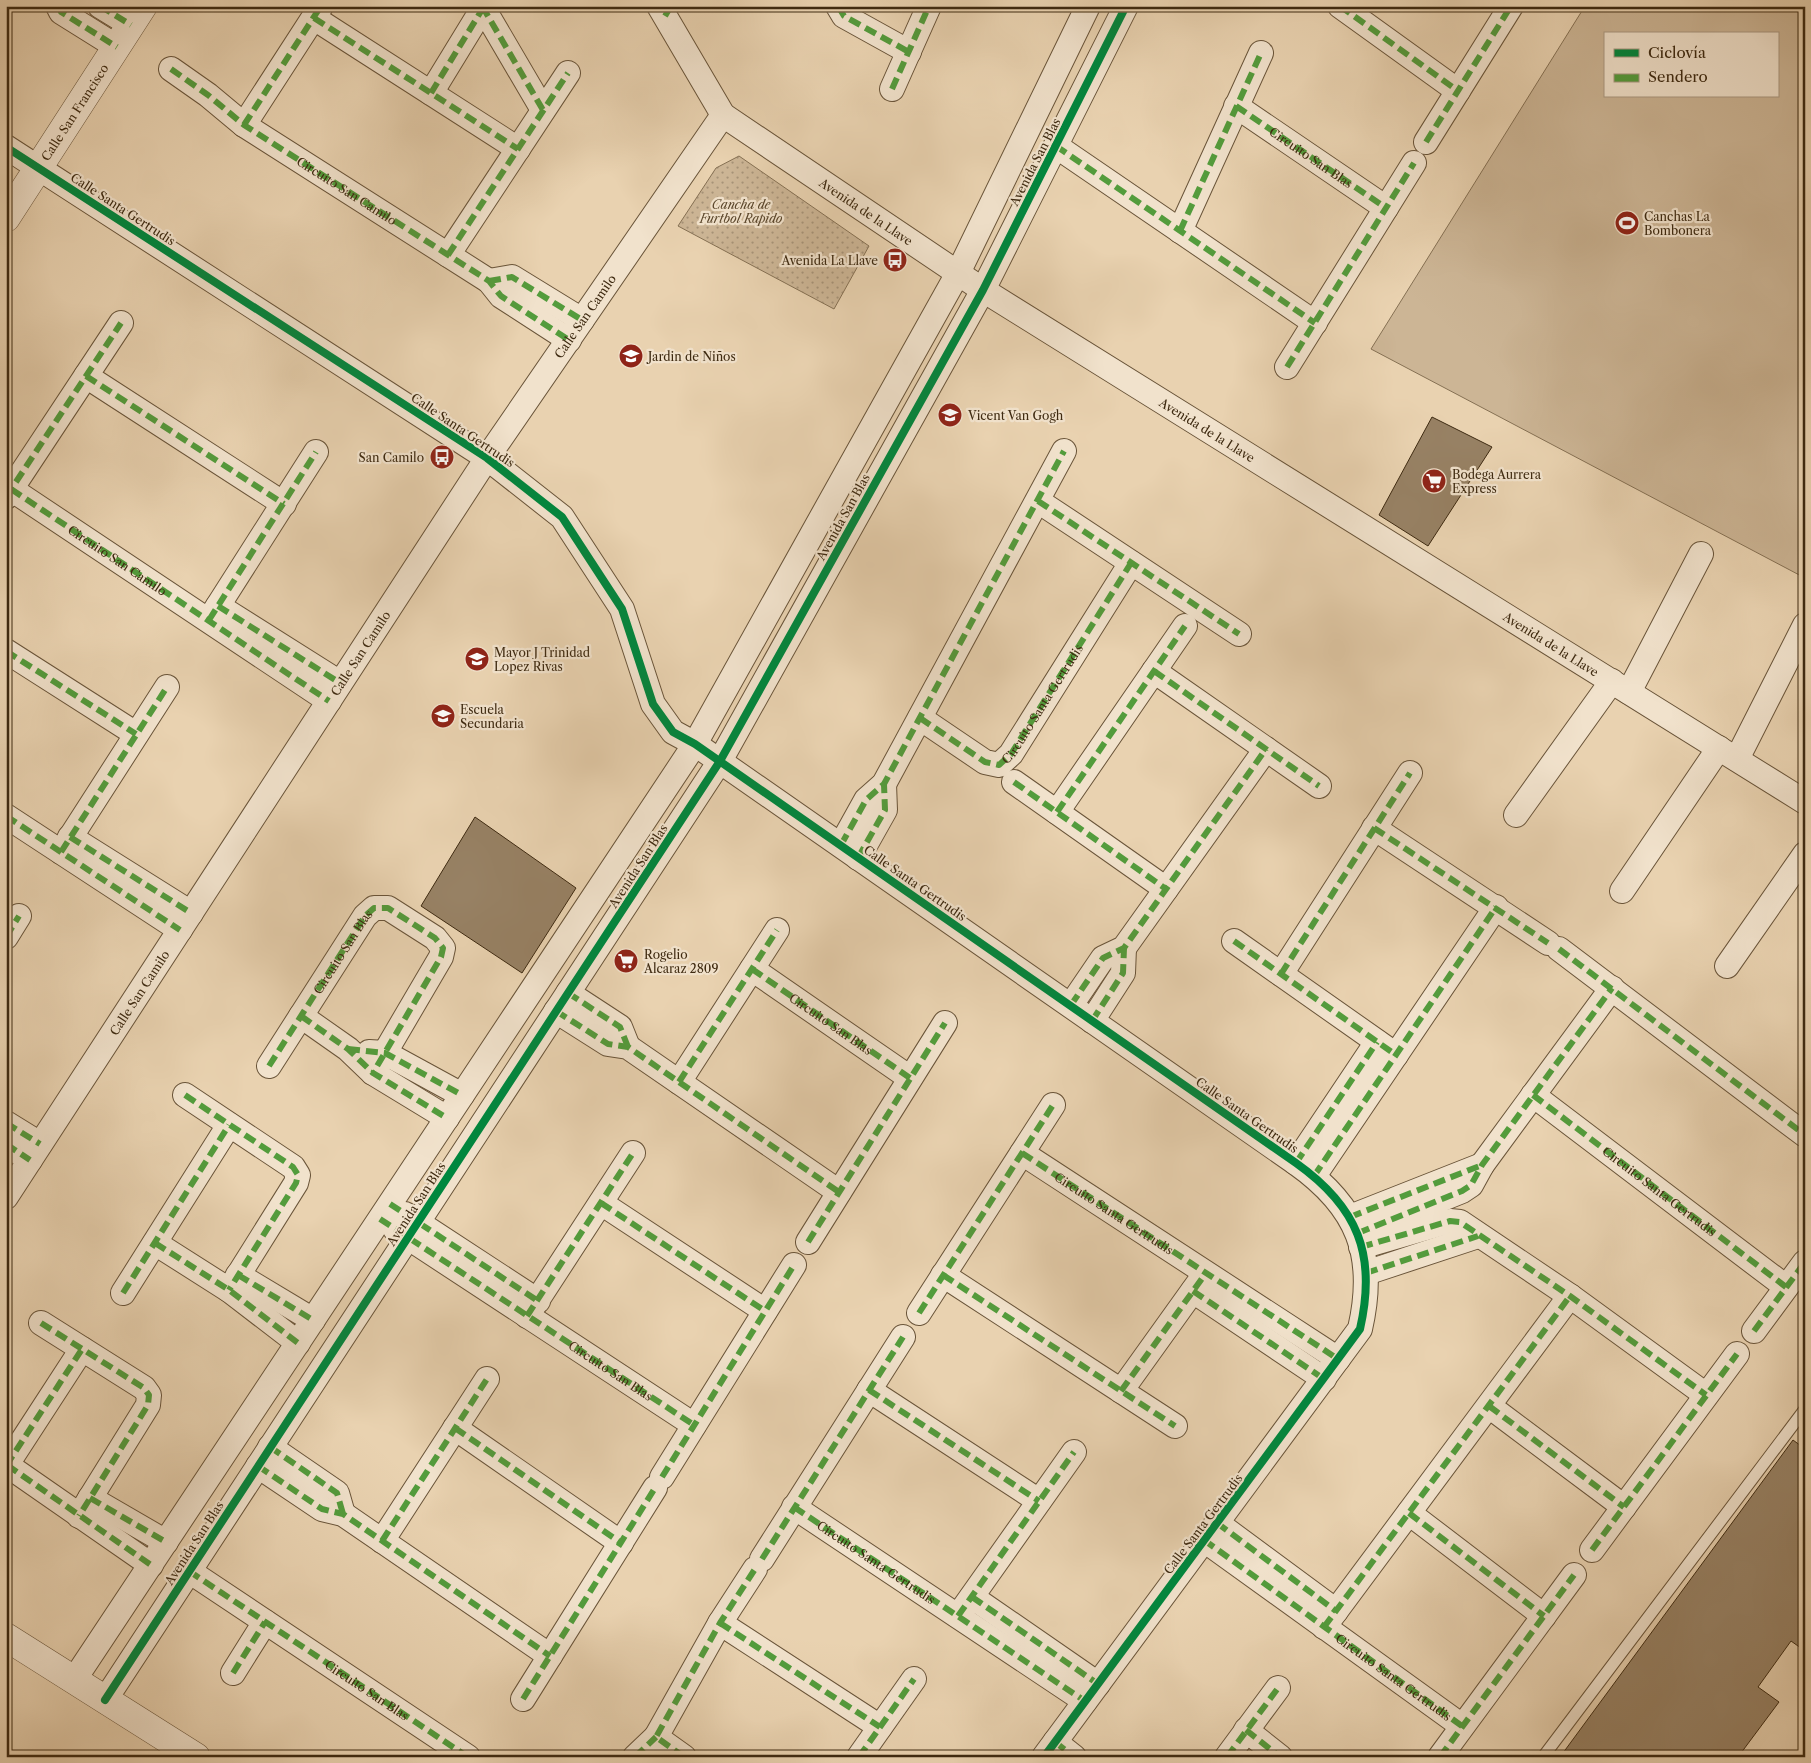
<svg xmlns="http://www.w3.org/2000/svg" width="1811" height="1763" font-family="'Libre Caslon Text',serif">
	<defs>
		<pattern id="grass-dots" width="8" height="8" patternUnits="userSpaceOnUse" patternTransform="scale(1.25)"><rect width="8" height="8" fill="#ccb595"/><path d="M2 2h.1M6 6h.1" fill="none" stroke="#a79378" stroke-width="1.8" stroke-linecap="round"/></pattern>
	</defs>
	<rect width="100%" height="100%" fill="#e9d2b0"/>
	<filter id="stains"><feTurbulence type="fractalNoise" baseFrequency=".004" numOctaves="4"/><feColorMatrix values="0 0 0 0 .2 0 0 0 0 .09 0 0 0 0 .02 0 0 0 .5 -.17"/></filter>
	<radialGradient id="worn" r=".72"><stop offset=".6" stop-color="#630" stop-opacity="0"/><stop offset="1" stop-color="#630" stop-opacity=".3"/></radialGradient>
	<!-- grass -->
	<polygon fill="url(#grass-dots)" stroke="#857053" points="739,156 869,246 834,309 678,226 716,168"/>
	<!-- garden -->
	<path fill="#ccb595" stroke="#857053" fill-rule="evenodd" d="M 1585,6 L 1805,6 L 1805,578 L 1371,349 ZM 1605,34 L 1777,34 L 1777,96 L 1605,96 Z"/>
	<!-- building -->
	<g fill="#978164" stroke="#3e2a11">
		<polygon points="1432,417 1492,447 1428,546 1379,515"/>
		<polygon points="475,817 576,888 522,973 421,906"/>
		<polygon points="1793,1440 1805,1449 1805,1651 1791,1641 1758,1687 1779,1702 1738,1757 1560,1757"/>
	</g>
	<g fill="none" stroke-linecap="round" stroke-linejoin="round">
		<defs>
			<polyline id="service" points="1543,1757 1805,1409"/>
			<g id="minor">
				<polyline points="58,6 61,12 117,47"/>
				<polyline points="100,6 131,25"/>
				<polyline points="482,6 543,110"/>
				<path id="s1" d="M 659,6 L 723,115 L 983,290 L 1805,802"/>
				<polyline points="838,6 844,16 909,52"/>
				<polyline points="1340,6 1458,91"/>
				<polyline points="314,18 518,149"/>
				<polyline points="171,69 208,95 244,125 489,281 501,296 569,340"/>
				<polyline points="892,89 929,6"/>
				<polyline points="431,93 483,8"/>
				<path id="s2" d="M 1236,106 L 1386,208"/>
				<polyline points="244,125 321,6"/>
				<polyline points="1426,142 1511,6"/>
				<polyline points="1056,146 1315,323"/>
				<path d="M 6,147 L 487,458 L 562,517 L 622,609 L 653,704 L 673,732 L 695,744 L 1296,1163 C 1358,1207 1377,1255 1360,1329 L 1044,1757"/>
				<polyline points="1180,231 1261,53"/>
				<polyline points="448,255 568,73"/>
				<polyline points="489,281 512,277 582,320"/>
				<polyline points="1287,367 1414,163"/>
				<polyline points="86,376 284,504"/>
				<polyline points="11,489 329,701"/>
				<polyline points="6,497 121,323"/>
				<polyline points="1038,501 1239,634"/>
				<polyline points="218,606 340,683"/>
				<polyline points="209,620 316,452"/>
				<polyline points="6,651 136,734"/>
				<polyline points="1154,671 1319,786"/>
				<polyline points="1629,692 1701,554"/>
				<path id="s3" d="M 920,718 L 985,762 L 999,765 L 1011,754 L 1131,563"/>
				<polyline points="1737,759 1805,625"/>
				<polyline points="1014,782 1166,889"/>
				<polyline points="1057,812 1185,626"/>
				<polyline points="1516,815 1612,681"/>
				<polyline points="6,816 180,930"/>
				<polyline points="1374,828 1548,943"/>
				<polyline points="70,837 191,913"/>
				<polyline points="841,845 866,800 884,784 1064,451"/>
				<polyline points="61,852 167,687"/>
				<polyline points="858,858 885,810 884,784"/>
				<polyline points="1622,891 1719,748"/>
				<polyline points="6,937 19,916"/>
				<polyline points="1234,941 1396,1055"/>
				<polyline points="1559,949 1805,1135"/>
				<polyline points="1727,966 1805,854"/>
				<polyline points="752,969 910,1078"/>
				<polyline points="1281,974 1410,773"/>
				<polyline points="568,993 620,1027 628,1047"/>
				<polyline points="1071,1005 1103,958 1124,948 1266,749"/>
				<polyline points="556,1011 608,1044 628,1047 839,1192"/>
				<polyline points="301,1016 348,1049 373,1073 447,1118"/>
				<polyline points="1092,1021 1123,973 1124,948"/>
				<polyline points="369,1052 385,1053 462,1095"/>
				<polyline points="269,1066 365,916 374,908 388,908 435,938 443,948 441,957 373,1073"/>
				<polyline points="679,1082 777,930"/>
				<polyline points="185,1095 293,1167 298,1175 296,1183 229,1290"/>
				<path id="s4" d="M 1533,1095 L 1786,1287"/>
				<polyline points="6,1123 40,1144"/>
				<polyline points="6,1144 30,1160"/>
				<path id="s5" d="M 1022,1153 L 1338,1359"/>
				<polyline points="1296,1163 1377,1042"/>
				<polyline points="1314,1176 1496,907"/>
				<path id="s6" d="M 6,1197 L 487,458 L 723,115"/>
				<polyline points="601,1203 765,1311"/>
				<polyline points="405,1214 538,1301"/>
				<polyline points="1350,1217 1482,1165"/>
				<polyline points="395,1229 694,1425"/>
				<polyline points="1358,1233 1462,1191 1471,1185 1482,1165 1612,988"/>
				<polyline points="808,1242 945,1023"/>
				<polyline points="155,1243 229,1290 298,1343"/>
				<polyline points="1361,1247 1450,1221 1460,1222 1570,1296 1706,1395"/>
				<polyline points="1366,1273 1478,1236"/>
				<polyline points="238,1275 313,1320"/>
				<polyline points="943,1275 1175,1426"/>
				<polyline points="1193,1291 1324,1379"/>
				<polyline points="123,1293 229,1125"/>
				<polyline points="919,1313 1053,1105"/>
				<polyline points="527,1316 633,1153"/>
				<polyline points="41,1323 144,1388 149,1395 148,1405 79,1516"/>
				<polyline points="1754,1331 1805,1262"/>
				<polyline points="869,1390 1039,1501"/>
				<polyline points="1121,1391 1202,1278"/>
				<polyline points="1489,1406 1624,1507"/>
				<polyline points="455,1428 621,1543"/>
				<polyline points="270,1447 337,1493 343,1514"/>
				<polyline points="7,1465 151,1565"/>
				<polyline points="6,1466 82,1349"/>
				<polyline points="258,1466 322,1509 343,1514 550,1656"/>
				<polyline points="662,1477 794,1265"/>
				<polyline points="90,1498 166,1542"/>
				<polyline points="794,1507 1085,1701"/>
				<polyline points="1409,1513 1544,1616"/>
				<polyline points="1217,1523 1336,1611"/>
				<path id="s7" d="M 1204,1540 L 1462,1726"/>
				<polyline points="382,1541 487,1379"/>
				<polyline points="1592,1550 1737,1354"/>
				<polyline points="762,1559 903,1337"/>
				<path id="s8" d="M 189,1571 L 468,1757"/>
				<polyline points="972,1597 1098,1684"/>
				<polyline points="958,1616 1074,1452"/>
				<polyline points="720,1623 880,1727"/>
				<polyline points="1324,1627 1570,1296"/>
				<polyline points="233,1673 265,1622"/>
				<polyline points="74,1680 695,744 958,273 1088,6"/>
				<polyline points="523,1699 655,1488"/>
				<polyline points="105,1700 720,761 983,290 1126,6"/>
				<polyline points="1246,1730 1280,1757"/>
				<polyline points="1055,1742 1074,1757"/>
				<polyline points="635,1757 656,1737"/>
				<polyline points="684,1757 656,1737 720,1623 755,1569"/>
				<polyline points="859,1757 914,1679"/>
				<polyline points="1227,1757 1278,1688"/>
				<polyline points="1440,1757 1574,1575"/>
			</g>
			<g id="tertiary">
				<path id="s9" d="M 6,218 L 143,6"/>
				<polyline points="6,1637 196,1757"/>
			</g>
		</defs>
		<!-- service casing -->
		<use href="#service" stroke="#695439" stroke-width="13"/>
		<!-- minor casing -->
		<use href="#minor" stroke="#695439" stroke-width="26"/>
		<!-- tertiary casing -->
		<use href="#tertiary" stroke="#695439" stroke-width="29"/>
		<!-- service -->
		<use href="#service" stroke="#f1e2cc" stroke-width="11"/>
		<!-- minor -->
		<use href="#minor" stroke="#f1e2cc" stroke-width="24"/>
		<!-- tertiary -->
		<use href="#tertiary" stroke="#f1e2cc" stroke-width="28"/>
		<!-- quiet -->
		<g stroke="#539c3c" stroke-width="6" stroke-dasharray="12 6" stroke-linecap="butt">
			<polyline points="58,6 61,12 117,47"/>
			<polyline points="100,6 131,25"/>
			<polyline points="482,6 543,110"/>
			<polyline points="838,6 844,16 909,52"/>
			<polyline points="1340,6 1458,91"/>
			<polyline points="665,16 671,6"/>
			<polyline points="314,18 518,149"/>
			<path id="s10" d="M 171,69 L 208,95 L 244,125 L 489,281 L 501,296 L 569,340"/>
			<polyline points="892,89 929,6"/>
			<polyline points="431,93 483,8"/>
			<polyline points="1236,106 1386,208"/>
			<polyline points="244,125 321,6"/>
			<polyline points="1426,142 1511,6"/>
			<polyline points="1056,146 1315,323"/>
			<polyline points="1180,231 1261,53"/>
			<polyline points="448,255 568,73"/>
			<polyline points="489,281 512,277 582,320"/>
			<polyline points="1287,367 1414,163"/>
			<polyline points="86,376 284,504"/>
			<path id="s11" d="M 11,489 L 329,701"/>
			<polyline points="6,497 121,323"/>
			<polyline points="1038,501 1239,634"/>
			<polyline points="218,606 340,683"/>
			<polyline points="209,620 316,452"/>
			<polyline points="6,651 136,734"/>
			<polyline points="1154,671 1319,786"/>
			<polyline points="920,718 985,762 999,765 1011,754 1131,563"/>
			<polyline points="1014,782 1166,889"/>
			<polyline points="1057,812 1185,626"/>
			<polyline points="6,816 180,930"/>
			<polyline points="1374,828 1548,943"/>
			<polyline points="70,837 191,913"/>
			<polyline points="841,845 866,800 884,784 1064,451"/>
			<polyline points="61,852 167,687"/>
			<polyline points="858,858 885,810 884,784"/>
			<polyline points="6,937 19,916"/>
			<polyline points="1234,941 1396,1055"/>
			<polyline points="1559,949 1805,1135"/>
			<path id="s12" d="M 752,969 L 910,1078"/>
			<polyline points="1281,974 1410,773"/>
			<polyline points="568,993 620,1027 628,1047"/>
			<polyline points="1071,1005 1103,958 1124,948 1266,749"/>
			<polyline points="556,1011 608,1044 628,1047 839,1192"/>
			<polyline points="301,1016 348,1049 373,1073 447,1118"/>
			<polyline points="1092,1021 1123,973 1124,948"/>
			<polyline points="348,1049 385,1053 462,1095"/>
			<path id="s13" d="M 269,1066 L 365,916 L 374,908 L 388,908 L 435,938 L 443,948 L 441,957 L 373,1073"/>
			<polyline points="679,1082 777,930"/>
			<polyline points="185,1095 293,1167 298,1175 296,1183 229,1290"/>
			<polyline points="1533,1095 1786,1287"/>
			<polyline points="6,1123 40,1144"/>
			<polyline points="6,1144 30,1160"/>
			<polyline points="1022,1153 1338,1359"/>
			<polyline points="1296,1163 1377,1042"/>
			<polyline points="1314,1176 1496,907"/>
			<polyline points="601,1203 765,1311"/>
			<polyline points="390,1204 538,1301"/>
			<polyline points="1350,1217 1482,1165"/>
			<path id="s14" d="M 380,1219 L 694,1425"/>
			<polyline points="1358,1233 1462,1191 1471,1185 1482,1165 1612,988"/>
			<polyline points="808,1242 945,1023"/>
			<polyline points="155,1243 229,1290 298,1343"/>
			<polyline points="1361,1247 1450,1221 1460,1222 1570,1296 1706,1395"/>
			<polyline points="1366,1273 1478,1236"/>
			<polyline points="238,1275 313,1320"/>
			<polyline points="943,1275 1175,1426"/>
			<polyline points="1193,1291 1324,1379"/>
			<polyline points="123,1293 229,1125"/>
			<polyline points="919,1313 1053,1105"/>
			<polyline points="527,1316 633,1153"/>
			<polyline points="41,1323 144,1388 149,1395 148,1405 79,1516"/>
			<polyline points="1754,1331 1805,1262"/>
			<polyline points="869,1390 1039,1501"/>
			<polyline points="1121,1391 1206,1273"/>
			<polyline points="1489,1406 1624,1507"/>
			<polyline points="455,1428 621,1543"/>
			<polyline points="270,1447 337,1493 343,1514"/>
			<polyline points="7,1465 151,1565"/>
			<polyline points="6,1466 82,1349"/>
			<polyline points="258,1466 322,1509 343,1514 550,1656"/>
			<polyline points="662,1477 794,1265"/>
			<polyline points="90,1498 166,1542"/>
			<path id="s15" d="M 794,1507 L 1085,1701"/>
			<polyline points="1409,1513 1544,1616"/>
			<polyline points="1217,1523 1336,1611"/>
			<polyline points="1204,1540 1462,1726"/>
			<polyline points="382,1541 487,1379"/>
			<polyline points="1592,1550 1737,1354"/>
			<polyline points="762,1559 903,1337"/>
			<polyline points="189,1571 468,1757"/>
			<polyline points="972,1597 1098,1684"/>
			<polyline points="958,1616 1074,1452"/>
			<polyline points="720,1623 880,1727"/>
			<polyline points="1324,1627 1570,1296"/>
			<polyline points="233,1673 265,1622"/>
			<polyline points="523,1699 655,1488"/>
			<polyline points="1246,1730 1280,1757"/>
			<polyline points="1055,1742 1074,1757"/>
			<polyline points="635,1757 656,1737"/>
			<polyline points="684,1757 656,1737 720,1623 755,1569"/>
			<polyline points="859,1757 914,1679"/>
			<polyline points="1227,1757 1278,1688"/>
			<polyline points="1440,1757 1574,1575"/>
		</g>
		<defs>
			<g id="cycleway">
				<path d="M 6,147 L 487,458 L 562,517 L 622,609 L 653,704 L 673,732 L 695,744 L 1296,1163 C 1358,1207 1377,1255 1360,1329 L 1044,1757"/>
				<polyline points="105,1700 720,761 983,290 1126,6"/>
			</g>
		</defs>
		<!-- cycleway casing -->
		<use href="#cycleway" stroke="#f1e2cc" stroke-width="11"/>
		<!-- cycleway -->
		<use href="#cycleway" stroke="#00873e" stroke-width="8"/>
	</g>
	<!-- icons -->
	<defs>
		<symbol id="stadium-disc" viewBox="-11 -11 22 22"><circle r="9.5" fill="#8f2418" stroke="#f1e2cc"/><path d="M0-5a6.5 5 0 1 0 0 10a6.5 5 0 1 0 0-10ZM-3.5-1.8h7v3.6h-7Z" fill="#fff"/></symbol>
		<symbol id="bus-disc" viewBox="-11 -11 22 22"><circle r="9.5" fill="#8f2418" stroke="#f1e2cc"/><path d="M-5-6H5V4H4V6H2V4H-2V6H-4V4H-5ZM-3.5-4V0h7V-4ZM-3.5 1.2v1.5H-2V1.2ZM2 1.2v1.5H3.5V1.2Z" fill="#fff"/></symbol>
		<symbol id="school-disc" viewBox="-11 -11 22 22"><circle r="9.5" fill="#8f2418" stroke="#f1e2cc"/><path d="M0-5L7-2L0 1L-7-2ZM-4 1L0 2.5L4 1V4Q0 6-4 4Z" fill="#fff"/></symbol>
		<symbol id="supermarket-disc" viewBox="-11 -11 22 22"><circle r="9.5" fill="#8f2418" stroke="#f1e2cc"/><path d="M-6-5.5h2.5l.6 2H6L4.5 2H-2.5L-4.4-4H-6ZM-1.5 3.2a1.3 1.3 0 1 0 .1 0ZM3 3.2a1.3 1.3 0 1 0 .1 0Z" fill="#fff"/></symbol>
	</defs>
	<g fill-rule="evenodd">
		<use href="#stadium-disc" x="1613" y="209" width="28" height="28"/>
		<use href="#bus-disc" x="881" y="246" width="28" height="28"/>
		<use href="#school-disc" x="617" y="342" width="28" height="28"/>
		<use href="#school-disc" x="936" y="401" width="28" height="28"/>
		<use href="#bus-disc" x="428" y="443" width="28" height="28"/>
		<use href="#supermarket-disc" x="1420" y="467" width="28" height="28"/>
		<use href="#school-disc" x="463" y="645" width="28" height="28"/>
		<use href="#school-disc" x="429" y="702" width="28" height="28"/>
		<use href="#supermarket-disc" x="612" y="947" width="28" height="28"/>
	</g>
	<g text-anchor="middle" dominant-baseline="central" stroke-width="4.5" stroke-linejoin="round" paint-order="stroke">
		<!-- street labels -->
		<g font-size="12" fill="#3e2a11" stroke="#f1e2cc">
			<text stroke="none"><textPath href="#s9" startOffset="126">Calle San Francisco</textPath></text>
			<text stroke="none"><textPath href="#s2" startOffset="91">Circuito San Blas</textPath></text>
			<text transform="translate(1035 162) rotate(-63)">Avenida San Blas</text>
			<text stroke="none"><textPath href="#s10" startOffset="214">Circuito San Camilo</textPath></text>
			<text transform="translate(123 209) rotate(33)">Calle Santa Gertrudis</text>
			<text stroke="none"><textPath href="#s1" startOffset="299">Avenida de la Llave</textPath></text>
			<text stroke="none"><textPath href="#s6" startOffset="1054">Calle San Camilo</textPath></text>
			<text stroke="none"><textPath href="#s1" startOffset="704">Avenida de la Llave</textPath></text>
			<text transform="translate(463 430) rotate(34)">Calle Santa Gertrudis</text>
			<text transform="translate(843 517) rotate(-61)">Avenida San Blas</text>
			<text stroke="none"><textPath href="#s11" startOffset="128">Circuito San Camilo</textPath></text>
			<text stroke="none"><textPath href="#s1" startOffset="1109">Avenida de la Llave</textPath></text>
			<text stroke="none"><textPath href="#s6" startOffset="649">Calle San Camilo</textPath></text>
			<text stroke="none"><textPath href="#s3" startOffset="168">Circuito Santa Gertrudis</textPath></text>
			<text transform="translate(638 866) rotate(-57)">Avenida San Blas</text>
			<text transform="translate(915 883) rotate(35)">Calle Santa Gertrudis</text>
			<text stroke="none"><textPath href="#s13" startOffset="136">Circuito San Blas</textPath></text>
			<text stroke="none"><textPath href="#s6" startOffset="244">Calle San Camilo</textPath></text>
			<text stroke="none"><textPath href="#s12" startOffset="96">Circuito San Blas</textPath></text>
			<text transform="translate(1247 1115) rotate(35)">Calle Santa Gertrudis</text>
			<text stroke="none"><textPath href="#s4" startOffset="159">Circuito Santa Gertrudis</textPath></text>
			<text transform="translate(416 1204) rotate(-57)">Avenida San Blas</text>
			<text stroke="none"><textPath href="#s5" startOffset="110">Circuito Santa Gertrudis</textPath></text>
			<text stroke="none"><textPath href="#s14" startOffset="276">Circuito San Blas</textPath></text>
			<text transform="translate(1203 1524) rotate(-53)">Calle Santa Gertrudis</text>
			<text transform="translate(194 1543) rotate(-57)">Avenida San Blas</text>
			<text stroke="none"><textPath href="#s15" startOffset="99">Circuito Santa Gertrudis</textPath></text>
			<text stroke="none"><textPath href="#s7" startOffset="234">Circuito Santa Gertrudis</textPath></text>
			<text stroke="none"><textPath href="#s8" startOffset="214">Circuito San Blas</textPath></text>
		</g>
		<!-- park labels -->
		<g font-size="12" font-style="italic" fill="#5a462b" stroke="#f1e2cc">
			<text x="741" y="204">Cancha de<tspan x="741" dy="14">Furtbol Rapido</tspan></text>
		</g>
		<!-- poi labels -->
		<g font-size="12" fill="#3e2a11" stroke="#f1e2cc" text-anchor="start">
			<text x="1644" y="216">Canchas La<tspan x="1644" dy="14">Bombonera</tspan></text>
			<text x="878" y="260" text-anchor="end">Avenida La Llave</text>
			<text x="648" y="356">Jardin de Niños</text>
			<text x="968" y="415">Vicent Van Gogh</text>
			<text x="424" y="457" text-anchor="end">San Camilo</text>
			<text x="1452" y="474">Bodega Aurrera<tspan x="1452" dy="14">Express</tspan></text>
			<text x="494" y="652">Mayor J Trinidad<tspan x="494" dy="14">Lopez Rivas</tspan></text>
			<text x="460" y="709">Escuela<tspan x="460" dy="14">Secundaria</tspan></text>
			<text x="644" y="954">Rogelio<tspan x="644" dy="14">Alcaraz 2809</tspan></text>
		</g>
	</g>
	<!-- margin -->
	<rect width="1811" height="1763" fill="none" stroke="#e9d2b0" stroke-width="25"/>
	<rect x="8" y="8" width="1796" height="1748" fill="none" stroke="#3e2a11" stroke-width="2.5"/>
	<rect x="12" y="12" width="1786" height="1738" fill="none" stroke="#3e2a11"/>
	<!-- legend -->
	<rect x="1604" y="32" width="175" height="65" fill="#f1e2cc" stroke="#a99881"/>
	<rect x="1614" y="49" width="25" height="8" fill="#00873e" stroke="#a99881"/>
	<text x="1648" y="58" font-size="15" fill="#3e2a11">Ciclovía</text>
	<rect x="1614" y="74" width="25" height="8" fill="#539c3c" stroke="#a99881"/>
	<text x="1648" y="82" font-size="15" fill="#3e2a11">Sendero</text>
	<rect width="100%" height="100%" filter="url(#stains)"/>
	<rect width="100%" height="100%" fill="url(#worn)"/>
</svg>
